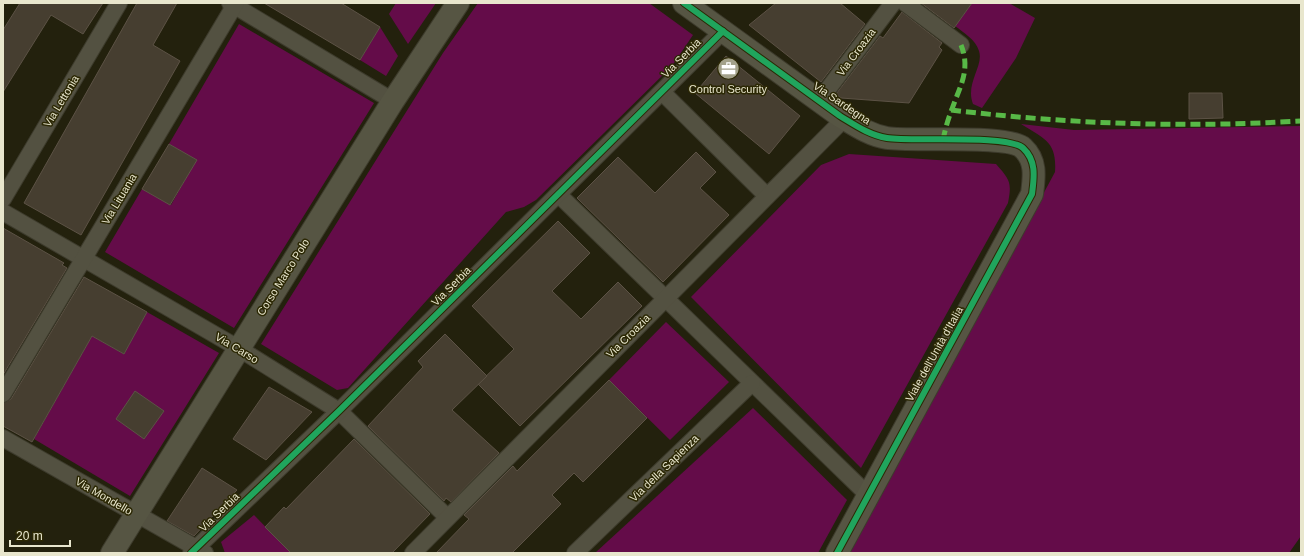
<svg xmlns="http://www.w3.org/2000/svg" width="1304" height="556" font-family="Arial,sans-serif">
	<rect width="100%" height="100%" fill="#23210d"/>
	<!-- grass -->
	<g fill="#640c49">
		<polygon points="396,3 436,3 408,44 389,14"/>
		<polygon points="478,3 649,3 693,35 672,66 536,200 524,207 506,212 348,388 337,390 261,344 443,53"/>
		<path d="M 972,3 L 1009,3 L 1035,18 L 1016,58 L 982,108 L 973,104 C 965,83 984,66 979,51 C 976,40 963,32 955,26 Z"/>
		<polygon points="239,24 374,103 234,328 105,252 142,189 171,205 196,160 169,144"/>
		<polygon points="380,27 398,56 386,76 360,60"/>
		<path d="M 1021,124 L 1074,130 L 1301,126 L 1301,536 L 1289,553 L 850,553 L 1055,172 C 1057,142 1045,139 1021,124 Z"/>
		<path d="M 849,154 L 996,164 C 1010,180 1012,182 1008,203 L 861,468 L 691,297 L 821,165 Z"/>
		<polygon points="147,312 219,353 130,496 34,439 92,336 124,354"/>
		<polygon points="666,322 729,382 670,440 609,380"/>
		<polygon points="753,408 847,500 818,553 595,553"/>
		<polygon points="254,515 291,553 225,553 221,542"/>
	</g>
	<!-- building -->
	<g fill="#463e30" stroke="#5c5245">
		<polygon points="20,3 103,3 83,34 51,15 3,92 3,30"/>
		<polygon points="137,3 177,3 153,45 180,61 81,235 24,203"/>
		<polygon points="264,3 341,3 380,27 360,60"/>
		<polygon points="776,3 840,3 865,24 821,82 749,25"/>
		<polygon points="921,3 972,3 954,28"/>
		<polygon points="902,12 942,43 939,47 942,50 909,103 841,98 836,94 880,36 883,38"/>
		<polygon points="726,56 800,116 769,154 695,93"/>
		<polygon points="1189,93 1222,93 1223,118 1189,119"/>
		<polygon points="169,144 197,160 170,205 142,189"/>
		<polygon points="696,152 716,172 700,188 729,215 663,282 577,198 618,157 655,193"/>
		<polygon points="558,221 590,253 552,291 581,319 618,282 642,306 520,426 478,384 514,349 472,306"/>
		<polygon points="3,228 64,263 62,265 67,268 3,375"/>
		<polygon points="84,277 147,312 124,354 92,336 32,442 3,426 3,403 11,399"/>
		<polygon points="445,334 487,376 452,410 499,453 451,502 446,498 444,501 368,426 423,367 418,361"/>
		<polygon points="609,380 647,418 583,482 574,473 552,495 561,504 512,553 436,553 469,519 464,515 513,466 517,471"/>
		<polygon points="269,387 312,412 266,460 233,439"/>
		<polygon points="135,391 164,411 144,439 116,419"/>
		<polygon points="354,439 430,514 392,553 291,553 265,527 284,507 286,509"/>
		<polygon points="202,468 237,490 194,536 167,521"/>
	</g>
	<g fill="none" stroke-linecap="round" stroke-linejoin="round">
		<defs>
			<g id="street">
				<polyline points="230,3 393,101"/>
				<polyline points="905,3 961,45"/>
				<polyline points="662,92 767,196"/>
				<polyline points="819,101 893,3"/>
				<polyline points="558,194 868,495"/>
				<polyline points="3,199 119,3"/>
				<polyline points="3,212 238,348 339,411 447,517"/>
				<polyline points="3,394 236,3"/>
				<polyline points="3,438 205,553"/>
				<polyline points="191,553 339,411 723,31"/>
				<polyline points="413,553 844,119"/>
				<polyline points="575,553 752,383"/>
			</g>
			<g id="secondary">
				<path d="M 684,3 L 840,116 C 855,125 869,135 887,138 C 912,142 1008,134 1023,148 C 1037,161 1034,178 1032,194 L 837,553"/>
				<polyline points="112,553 393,101 458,3"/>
			</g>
		</defs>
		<!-- street casing -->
		<use href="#street" stroke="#3d3b2c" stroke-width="18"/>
		<!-- secondary casing -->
		<use href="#secondary" stroke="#3d3b2c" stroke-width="24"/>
		<!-- street -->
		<use href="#street" stroke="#535141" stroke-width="16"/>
		<!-- secondary -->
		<use href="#secondary" stroke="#565543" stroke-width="22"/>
		<!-- quiet -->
		<g stroke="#58b947" stroke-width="5" stroke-dasharray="10 5" stroke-linecap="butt">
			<path d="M 951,110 C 1068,124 1184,128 1301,121"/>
			<path d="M 943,140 C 945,130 948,119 952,109 C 960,86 971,70 961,45"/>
		</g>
		<defs>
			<g id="cycleway">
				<path d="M 684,3 L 840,116 C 855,125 869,135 887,138 C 912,142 1008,134 1023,148 C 1037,161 1034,178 1032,194 L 837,553"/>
				<polyline points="191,553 339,411 723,31"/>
			</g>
		</defs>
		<!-- cycleway casing -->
		<use href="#cycleway" stroke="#2c2804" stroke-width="8"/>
		<!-- cycleway -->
		<use href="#cycleway" stroke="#20a55d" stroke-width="6"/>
	</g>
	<!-- icons -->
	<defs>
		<symbol id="office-disc" viewBox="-11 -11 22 22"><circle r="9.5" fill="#a3a18a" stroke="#2c2804"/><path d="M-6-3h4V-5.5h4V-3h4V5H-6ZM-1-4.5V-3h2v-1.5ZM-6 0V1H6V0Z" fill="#fff"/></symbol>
	</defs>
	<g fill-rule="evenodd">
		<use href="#office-disc" x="716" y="56" width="25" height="25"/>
	</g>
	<g text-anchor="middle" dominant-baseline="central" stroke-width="3" stroke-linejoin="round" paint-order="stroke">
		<!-- street labels -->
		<g font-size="11" fill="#e8e6cd" stroke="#2c2804">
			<text transform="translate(856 52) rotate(-53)">Via Croazia</text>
			<text transform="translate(681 58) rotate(-45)">Via Serbia</text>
			<text transform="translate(61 101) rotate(-59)">Via Lettonia</text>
			<text transform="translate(842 103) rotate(34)">Via Sardegna</text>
			<text transform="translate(119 199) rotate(-59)">Via Lituania</text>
			<text transform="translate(283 277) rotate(-58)">Corso Marco Polo</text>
			<text transform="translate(451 286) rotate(-45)">Via Serbia</text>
			<text transform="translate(628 336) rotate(-45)">Via Croazia</text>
			<text transform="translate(237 348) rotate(31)">Via Carso</text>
			<text transform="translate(934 354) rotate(-61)">Viale dell'Unità d'Italia</text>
			<text transform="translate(664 468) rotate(-44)">Via della Sapienza</text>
			<text transform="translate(104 496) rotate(30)">Via Mondello</text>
			<text transform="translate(219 512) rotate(-44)">Via Serbia</text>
		</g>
		<!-- poi labels -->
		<g font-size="11" fill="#e8e6cd" stroke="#2c2804">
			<text x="728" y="89">Control Security</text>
		</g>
	</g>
	<!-- border -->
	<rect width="1304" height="556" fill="none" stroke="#e8e6cd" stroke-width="8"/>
	<!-- scale -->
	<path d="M10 540v6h60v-6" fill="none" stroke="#e8e6cd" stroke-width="2"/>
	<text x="16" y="540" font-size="12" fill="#e8e6cd" stroke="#2c2804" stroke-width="3" paint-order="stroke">20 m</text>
</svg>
